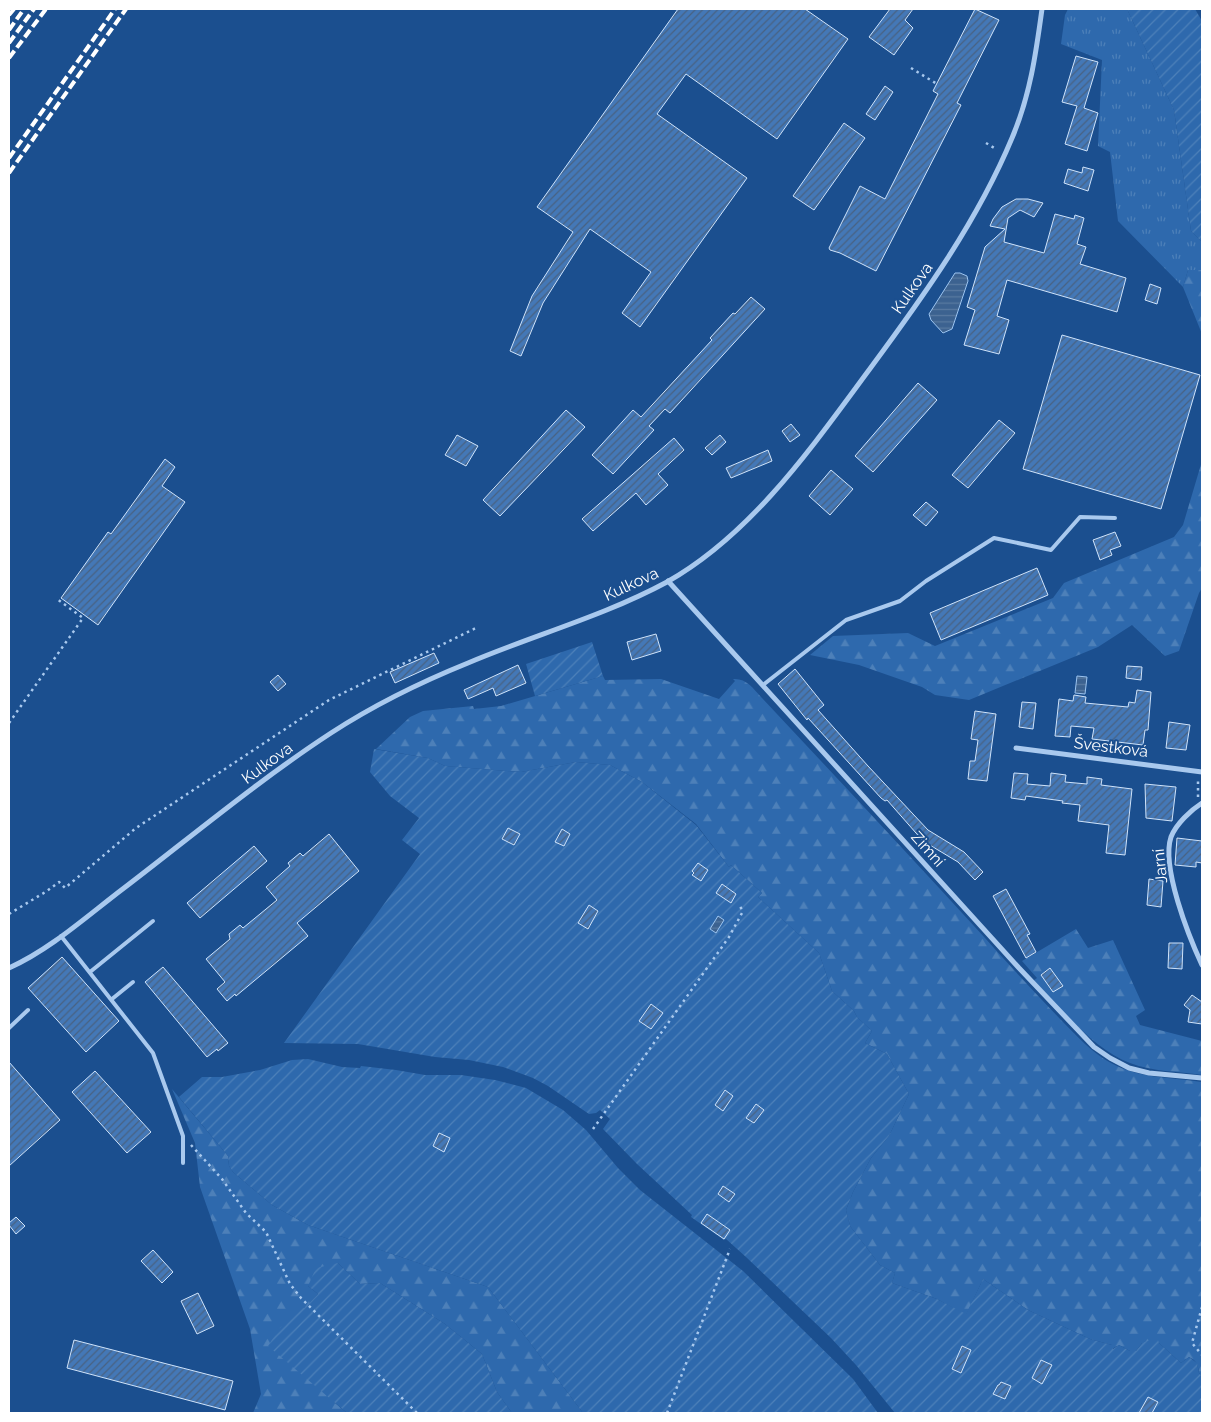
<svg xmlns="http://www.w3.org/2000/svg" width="1211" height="1422" font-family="Raleway,sans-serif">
	<defs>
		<pattern id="grass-tufts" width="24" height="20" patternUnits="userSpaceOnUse" patternTransform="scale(1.25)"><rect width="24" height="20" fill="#2e69ad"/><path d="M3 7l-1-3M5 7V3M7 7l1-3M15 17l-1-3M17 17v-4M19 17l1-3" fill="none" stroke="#4d80b9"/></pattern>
		<pattern id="forest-firs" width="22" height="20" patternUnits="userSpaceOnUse" patternTransform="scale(1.25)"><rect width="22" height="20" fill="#2e69ad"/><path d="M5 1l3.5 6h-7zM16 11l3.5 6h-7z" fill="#4d80b9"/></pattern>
		<pattern id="garden-furrows" width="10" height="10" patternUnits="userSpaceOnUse" patternTransform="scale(1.25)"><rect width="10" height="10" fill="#2e69ad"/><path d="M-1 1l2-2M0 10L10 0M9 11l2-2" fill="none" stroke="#4d80b9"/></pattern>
		<pattern id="water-rules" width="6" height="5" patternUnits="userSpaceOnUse" patternTransform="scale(1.25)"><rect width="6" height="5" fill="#3c6290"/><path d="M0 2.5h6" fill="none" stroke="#597aa1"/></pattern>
		<pattern id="building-hatch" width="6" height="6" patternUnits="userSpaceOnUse" patternTransform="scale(1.25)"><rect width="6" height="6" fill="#4478b7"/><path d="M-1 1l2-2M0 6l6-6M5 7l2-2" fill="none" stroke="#486282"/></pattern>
	</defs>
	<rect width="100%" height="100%" fill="#1b4f8f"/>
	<!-- grass -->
	<polygon fill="url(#grass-tufts)" points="1068,9 1127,9 1174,110 1191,231 1202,242 1202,270 1188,270 1183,287 1118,221 1110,152 1098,146 1102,60 1061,44 1065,15"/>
	<!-- forest -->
	<g fill="url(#forest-firs)">
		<polygon points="1188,270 1202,270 1202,334 1183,287"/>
		<polygon points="1202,461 1202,588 1199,593 1179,651 1165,656 1132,625 1098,647 969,700 935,695 922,687 859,665 810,655 833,636 908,633 935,646 1053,598 1064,583 1174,537 1183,525"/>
		<path d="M 603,676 L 605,680 L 661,679 L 719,699 L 735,681 L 733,679 C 746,678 753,688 761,697 C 836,777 911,857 985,938 C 1010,966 1036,994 1062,1021 C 1077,1036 1092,1053 1111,1063 C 1140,1079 1171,1077 1202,1082 L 1202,1376 L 1199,1373 C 1198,1365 1197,1361 1189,1357 L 1181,1363 L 1159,1343 L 1142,1343 L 1136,1351 L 1130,1351 L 1119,1345 L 1112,1349 L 1112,1345 L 1090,1339 L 1028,1310 L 983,1279 L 966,1315 L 937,1299 L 892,1283 L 895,1273 L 880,1265 L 850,1226 L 846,1210 L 853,1192 L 871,1158 L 889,1136 L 909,1094 L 887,1054 L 865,1043 L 872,1031 L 857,1017 L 854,1011 L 832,991 L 819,953 L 758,897 L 762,893 L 731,865 L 729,867 L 696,824 L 642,782 L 610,765 L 576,762 L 521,772 L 445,766 L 428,758 L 376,749 L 410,717 L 423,711 L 473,706 L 474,709 L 501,706 Z"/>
		<path d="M 1076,929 L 1088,948 L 1113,940 L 1145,1010 L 1136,1016 L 1140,1025 L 1202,1041 L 1202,1075 C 1178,1071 1153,1072 1130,1063 C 1094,1050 1060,1007 1033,981 L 1037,978 L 1022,961 Z"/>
		<polygon points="172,1089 228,1156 229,1166 233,1172 272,1205 308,1225 488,1287 583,1413 512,1413 497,1392 482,1354 445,1324 380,1283 360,1284 338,1263 308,1286 318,1294 305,1309 335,1403 347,1413 253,1413 261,1394 250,1329 200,1187 195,1143"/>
	</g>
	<!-- garden -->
	<g fill="url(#garden-furrows)">
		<polygon points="1127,9 1195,9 1202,21 1202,242 1191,231 1174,110"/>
		<polygon points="592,642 603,676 535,696 526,664"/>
		<polygon points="374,749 428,758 445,766 521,772 576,762 610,765 642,782 696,825 729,867 731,865 762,893 758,897 819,953 832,991 854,1011 857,1017 872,1031 865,1043 887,1054 909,1094 889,1136 871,1158 853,1192 846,1210 850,1226 880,1265 895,1273 892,1283 937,1299 966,1314 983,1279 1028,1310 1090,1339 1112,1345 1113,1349 1119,1345 1130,1351 1136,1351 1142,1343 1157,1337 1159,1343 1181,1363 1189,1357 1197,1363 1199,1373 1202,1376 1202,1413 895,1413 856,1365 831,1338 746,1257 726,1239 724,1240 691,1217 692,1215 637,1164 603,1129 610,1119 600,1110 596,1113 589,1114 548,1086 533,1078 503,1067 469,1060 435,1057 358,1044 284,1043 420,854 402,840 419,818 390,796 370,772"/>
		<polygon points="308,1059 342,1067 360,1068 361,1066 396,1070 425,1075 461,1075 495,1080 526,1088 563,1110 586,1130 618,1168 640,1190 743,1271 853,1379 878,1413 583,1413 488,1287 308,1225 272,1205 233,1172 229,1166 228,1156 179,1097 202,1077 222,1077 260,1070 292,1060"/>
		<polygon points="338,1263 360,1284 380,1283 445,1324 482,1354 497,1392 512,1413 347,1413 268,1346 278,1330 300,1307 305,1308 318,1294 308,1286 316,1268"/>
	</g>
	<!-- water -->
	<g fill="url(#water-rules)" stroke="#9cc4f0">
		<polygon points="955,273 960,273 967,276 968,281 952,329 943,333 931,320 929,314"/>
		<polygon points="1077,676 1087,677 1085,694 1075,693"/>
		<polygon points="718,916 724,920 716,933 710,929"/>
	</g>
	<!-- building -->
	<g fill="url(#building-hatch)" stroke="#cfe3fa">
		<polygon points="678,9 805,9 848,39 777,139 686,74 657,114 747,178 640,327 622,313 651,272 590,229 543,303 521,356 510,351 532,296 573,232 537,207"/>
		<polygon points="890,9 913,9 905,20 913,28 894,55 869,37"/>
		<polygon points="975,9 999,20 957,103 961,105 876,271 840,253 830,250 829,248 860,186 885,199 938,94 933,91"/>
		<polygon points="1076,56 1098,62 1084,108 1098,113 1087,151 1065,144 1077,106 1062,102"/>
		<polygon points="885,86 893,92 875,120 866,114"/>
		<polygon points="844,123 865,138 814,210 793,196"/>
		<polygon points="1083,167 1094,170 1088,191 1064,183 1068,169 1082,173"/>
		<polygon points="1016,199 1028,199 1043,203 1034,217 1020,210 1008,218 1004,242 1044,253 1055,214 1074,219 1075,215 1084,218 1077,244 1086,247 1080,264 1126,278 1117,312 1007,280 997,316 1009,320 999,354 964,345 975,310 967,307 985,247 1005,229 990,226 993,219 1002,207"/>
		<polygon points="1150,284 1161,288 1157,304 1145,300"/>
		<polygon points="751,297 765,309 670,413 665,409 649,426 654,430 613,474 592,455 633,410 641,417 712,340 710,338 733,313 735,314"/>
		<polygon points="1062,335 1200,375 1161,509 1023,469"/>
		<polygon points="918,383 937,400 873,472 855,456"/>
		<polygon points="566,410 585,427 500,516 483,500"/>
		<polygon points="999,420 1015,433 968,488 952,475"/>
		<polygon points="791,424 800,435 790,442 782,431"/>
		<polygon points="457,435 478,446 466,466 445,455"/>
		<polygon points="720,435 726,442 712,455 705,448"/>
		<polygon points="674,438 684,450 658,474 668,485 646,505 636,493 593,531 582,519"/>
		<polygon points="768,450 772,461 731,478 726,468"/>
		<polygon points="165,459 175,467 162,486 185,502 98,625 61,598 108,532 111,534"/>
		<polygon points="831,470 853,489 830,515 809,496"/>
		<polygon points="926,502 938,512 926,526 913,515"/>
		<polygon points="1115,532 1121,546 1110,550 1112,555 1100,560 1093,540"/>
		<polygon points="1037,568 1048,595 941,640 930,613"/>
		<polygon points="656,634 661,651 632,660 627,642"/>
		<polygon points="434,653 439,663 395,683 390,672"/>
		<polygon points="518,665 526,683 496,696 493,688 468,699 464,690"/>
		<polygon points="1127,666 1142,667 1141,680 1126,678"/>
		<polygon points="795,669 824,705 818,710 868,766 928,830 964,852 983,872 975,880 958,862 923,841 887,800 885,801 881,798 808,718 807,720 778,684"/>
		<polygon points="278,675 286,684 278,691 270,682"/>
		<polygon points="1137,690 1151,692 1148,730 1145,730 1143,745 1092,739 1094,728 1071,726 1070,737 1055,736 1059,699 1073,701 1074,695 1086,697 1085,703 1128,707 1129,702 1135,703"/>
		<polygon points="1022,702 1036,703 1033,729 1019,727"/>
		<polygon points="975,711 996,714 987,781 968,779 970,761 975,761 978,740 971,739"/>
		<polygon points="1169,722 1190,725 1186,750 1166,748"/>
		<polygon points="1014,773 1028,774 1027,784 1050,786 1051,773 1066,775 1065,782 1087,784 1087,777 1102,779 1101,785 1132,789 1125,855 1106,853 1109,825 1078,821 1080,805 1062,803 1063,801 1026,796 1025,800 1011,798"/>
		<polygon points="1145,784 1176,787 1172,821 1146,818"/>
		<polygon points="508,828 520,834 514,845 502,839"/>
		<polygon points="562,829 570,834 564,846 555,842"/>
		<polygon points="329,834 359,871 297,923 308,936 236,996 235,994 227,1001 217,989 225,982 206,959 230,939 229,934 240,925 243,928 277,900 266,887 290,866 288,863 300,853 303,856"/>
		<polygon points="1177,838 1202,841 1202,863 1196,862 1196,867 1175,865"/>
		<polygon points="254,846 267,861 200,918 187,903"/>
		<polygon points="698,863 708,870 701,881 692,875 694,873 692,871"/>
		<polygon points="1149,879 1163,881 1161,907 1147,905"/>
		<polygon points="722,884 736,894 731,903 716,893"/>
		<polygon points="1006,889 1030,934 1027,935 1036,952 1026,958 993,896"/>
		<polygon points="589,905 598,911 588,929 578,923"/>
		<polygon points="1169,943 1183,943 1182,969 1168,968"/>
		<polygon points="62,957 119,1021 86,1052 28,988"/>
		<polygon points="163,967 228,1043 218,1051 217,1049 207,1057 145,982"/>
		<polygon points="1050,968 1063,986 1053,992 1041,975"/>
		<polygon points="1192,995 1202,1002 1202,1024 1188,1022 1190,1010 1184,1005"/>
		<polygon points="651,1004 663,1013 651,1029 639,1021"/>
		<polygon points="9,1062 60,1120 9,1166"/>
		<polygon points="95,1071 151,1132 127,1153 72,1092"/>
		<polygon points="725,1090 733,1096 723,1111 715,1105"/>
		<polygon points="756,1104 764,1110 754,1123 746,1118"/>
		<polygon points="439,1133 450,1138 444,1152 433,1146"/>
		<polygon points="723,1186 735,1194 729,1202 718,1194"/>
		<polygon points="707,1214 730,1230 724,1239 701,1223"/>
		<polygon points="16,1217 25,1226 16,1234 9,1225 9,1223"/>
		<polygon points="153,1250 173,1272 162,1283 141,1261"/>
		<polygon points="198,1293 214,1326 197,1334 181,1301"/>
		<polygon points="74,1340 233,1381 225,1410 67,1368"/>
		<polygon points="962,1346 971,1350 961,1373 952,1369"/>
		<polygon points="1041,1360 1052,1365 1042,1384 1032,1378"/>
		<polygon points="1001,1382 1011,1386 1005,1399 993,1394 998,1385 999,1385"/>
		<polygon points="1148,1397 1158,1402 1152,1413 1139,1413"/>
	</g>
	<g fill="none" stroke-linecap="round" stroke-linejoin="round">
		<!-- path -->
		<g stroke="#a9c9ee" stroke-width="2.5" stroke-dasharray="2.5 4" stroke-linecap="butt">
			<polyline points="911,68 937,84"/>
			<polyline points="986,143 996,149"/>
			<polyline points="9,723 83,618 57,599"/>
			<polyline points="1198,797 1198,780"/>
			<polyline points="9,914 47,891 59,882 65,888 136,828 329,700 478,627"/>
			<polyline points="593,1129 729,937 742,913 740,903"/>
			<polyline points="191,1145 222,1179 246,1213 266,1232 290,1284 301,1298 417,1413"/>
			<polyline points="1202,1307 1192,1343 1202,1355"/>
			<polyline points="667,1413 730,1249"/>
		</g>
		<!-- service -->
		<g stroke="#a9c9ee" stroke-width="4">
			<polyline points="763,685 846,620 900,601 926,581 994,538 1051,550 1080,517 1115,518"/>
			<polyline points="61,936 153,1053 183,1136 183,1163"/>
			<polyline points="90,972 153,921"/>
			<polyline points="112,999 133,982"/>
			<polyline points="9,1028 28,1010"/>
		</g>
		<!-- minor -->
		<g stroke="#a9c9ee" stroke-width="5">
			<polyline points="668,581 1019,968 1094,1047 1110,1058 1129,1068 1149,1073 1202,1078"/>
			<polyline points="1016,748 1202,772"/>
			<path d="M 1202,803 C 1191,810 1176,824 1171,837 C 1161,867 1189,937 1202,965"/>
			<path d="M 9,968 C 51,949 87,916 124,888 C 192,836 259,780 331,733 C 374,705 421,682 468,663 C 534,635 604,616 667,582 C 752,534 812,447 869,370 C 923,297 977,222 1012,138 C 1030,96 1036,53 1042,9"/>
		</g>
		<!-- rail -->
		<g stroke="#fff" stroke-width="4" stroke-dasharray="9 4" stroke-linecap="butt">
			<polyline points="9,15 14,9"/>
			<polyline points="9,30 24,9"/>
			<polyline points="9,43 34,9"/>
			<polyline points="9,58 46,9"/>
			<polyline points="9,158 115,9"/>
			<polyline points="9,173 126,9"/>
		</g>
	</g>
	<g text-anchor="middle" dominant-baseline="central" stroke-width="4" stroke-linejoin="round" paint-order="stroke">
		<!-- street labels -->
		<g font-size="16" fill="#fff" stroke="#1b4f8f">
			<text transform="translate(912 288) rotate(-55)">Kulkova</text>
			<text transform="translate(631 584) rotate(-25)">Kulkova</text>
			<text transform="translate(1111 747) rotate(7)">Švestková</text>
			<text transform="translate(267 763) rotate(-36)">Kulkova</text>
			<text transform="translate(928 849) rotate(48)">Zimní</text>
			<text transform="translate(1160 866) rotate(-96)">Jarní</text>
		</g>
	</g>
	<!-- border -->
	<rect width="1211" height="1422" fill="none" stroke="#ffffff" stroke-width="20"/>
</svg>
